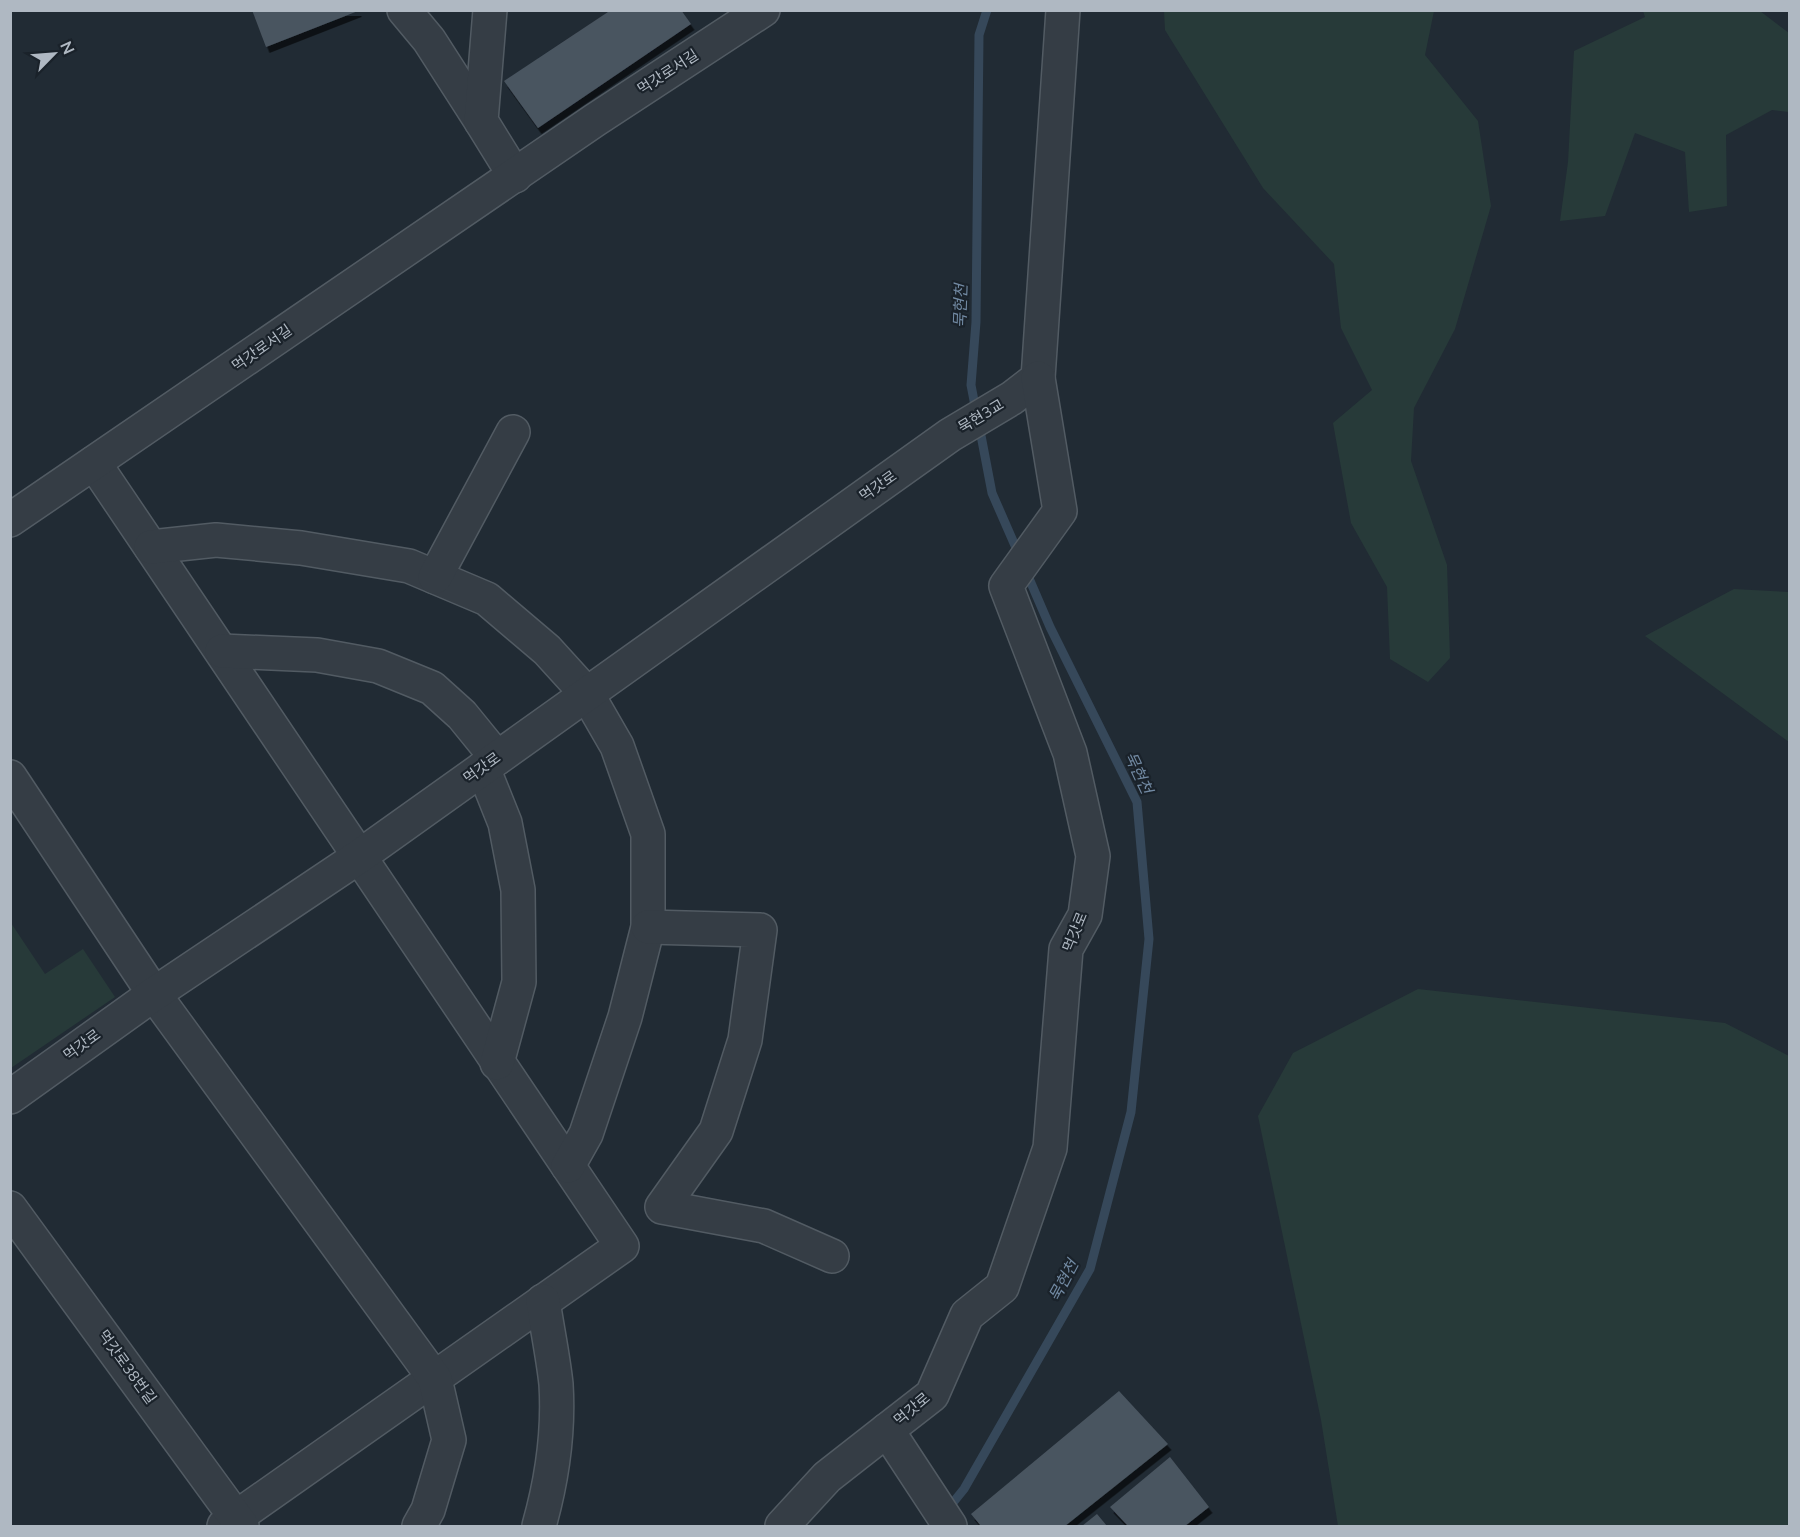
<svg xmlns="http://www.w3.org/2000/svg" width="1800" height="1537" font-family="'Nunito Sans','Noto Sans KR',sans-serif">
	<defs>
		<filter id="shadow"><feDropShadow dx="3.5" dy="6" stdDeviation="0" flood-color="#0009"/></filter>
	</defs>
	<rect width="100%" height="100%" fill="#212b34"/>
	<!-- green -->
	<g fill="#273a39">
		<polygon points="1164,11 1434,11 1425,55 1478,121 1491,206 1455,329 1414,408 1411,461 1447,565 1450,658 1428,682 1390,659 1387,587 1351,523 1333,423 1372,390 1341,328 1334,264 1263,188 1165,30"/>
		<polygon points="1643,11 1760,11 1789,33 1789,112 1772,110 1726,135 1727,206 1689,212 1685,152 1635,133 1605,216 1560,221 1568,162 1574,51 1645,17"/>
		<polygon points="1734,589 1789,592 1789,742 1645,636"/>
		<polygon points="11,923 45,974 83,949 115,997 11,1068"/>
		<polygon points="1418,989 1725,1023 1789,1056 1789,1526 1338,1526 1321,1420 1258,1116 1293,1053"/>
	</g>
	<g fill="none" stroke-linecap="round" stroke-linejoin="round">
		<!-- stream -->
		<g stroke="#36485a" stroke-width="9">
			<polyline points="976,411 971,385 976,322 979,35 987,10"/>
			<polyline points="979,425 992,493 1020,557"/>
			<polyline points="947,1510 964,1489 1090,1269 1131,1112 1149,939 1137,802 1050,627 1025,569"/>
		</g>
	</g>
	<!-- building -->
	<g fill="#4a5560" filter="url(#shadow)">
		<polygon points="252,10 358,10 358,11 266,47"/>
		<polygon points="611,10 681,10 691,24 538,128 504,81"/>
		<polygon points="1119,1391 1168,1444 1065,1526 981,1526 971,1514"/>
		<polygon points="1170,1457 1209,1507 1185,1526 1128,1526 1110,1507"/>
		<polygon points="1097,1514 1107,1526 1082,1526"/>
	</g>
	<g fill="none" stroke-linecap="round" stroke-linejoin="round">
		<defs>
			<g id="minor">
				<polyline points="404,10 429,40 481,121"/>
				<polyline points="490,10 481,121 515,176"/>
				<polyline points="94,463 622,1246 224,1526"/>
				<polyline points="10,520 595,120 763,10"/>
				<polyline points="151,547 216,540 301,548 409,566 487,599 547,650 587,694 617,746 648,834 648,927 625,1017 586,1134 568,1166"/>
				<polyline points="435,577 513,432"/>
				<polyline points="222,651 317,655 378,666 432,688 462,715 497,758"/>
				<polyline points="483,768 505,823 518,890 519,982 497,1063"/>
				<polyline points="10,777 154,994 435,1379 449,1440 428,1510 419,1526"/>
				<polyline points="648,927 760,930 745,1040 716,1131 662,1207 764,1226 832,1256"/>
				<polyline points="10,1097 154,994 360,856 950,435 1012,398 1038,378 1063,10"/>
				<polyline points="10,1208 242,1526"/>
				<polyline points="887,1430 932,1395 967,1315 1002,1287 1050,1148 1066,949 1085,915 1093,856 1070,753 1006,586 1060,511 1038,378"/>
				<path d="M 539,1526 C 552,1480 559,1432 556,1384 C 553,1356 547,1328 543,1301"/>
				<polyline points="782,1526 827,1477 887,1430 950,1526"/>
			</g>
		</defs>
		<!-- minor casing -->
		<use href="#minor" stroke="#525b63" stroke-width="36"/>
		<!-- minor -->
		<use href="#minor" stroke="#353d45" stroke-width="33"/>
	</g>
	<g text-anchor="middle" dominant-baseline="central" stroke-width="4.5" stroke-linejoin="round" paint-order="stroke">
		<!-- street labels -->
		<g font-size="15" fill="#afb8c2" stroke="#1a222a">
			<text transform="translate(668 72) rotate(-33)">먹갓로서길</text>
			<text transform="translate(262 348) rotate(-35)">먹갓로서길</text>
			<text transform="translate(981 416) rotate(-31)">묵현3교</text>
			<text transform="translate(878 486) rotate(-35)">먹갓로</text>
			<text transform="translate(482 768) rotate(-36)">먹갓로</text>
			<text transform="translate(1075 932) rotate(-68)">먹갓로</text>
			<text transform="translate(82 1045) rotate(-36)">먹갓로</text>
			<text transform="translate(127 1367) rotate(54)">먹갓로38번길</text>
			<text transform="translate(912 1409) rotate(-40)">먹갓로</text>
		</g>
		<!-- water labels -->
		<g font-size="16" font-style="italic" fill="#728aa3" stroke="#1a222a">
			<text transform="translate(961 306) rotate(-88)">묵현천</text>
			<text transform="translate(1138 773) rotate(65)">묵현천</text>
			<text transform="translate(1064 1281) rotate(-62)">묵현천</text>
		</g>
	</g>
	<!-- border -->
	<rect width="1800" height="1537" fill="none" stroke="#afb8c2" stroke-width="24"/>
	<!-- north arrow -->
	<g transform="translate(54 54) rotate(65)" stroke="#1a222a" stroke-width="4.5" paint-order="stroke">
	<path d="M0-4.5L10 22L0 15L-10 22Z" fill="#afb8c2"/>
	<text y="-9" font-size="16" font-weight="bold" text-anchor="middle" fill="#afb8c2">N</text>
	</g>
</svg>
